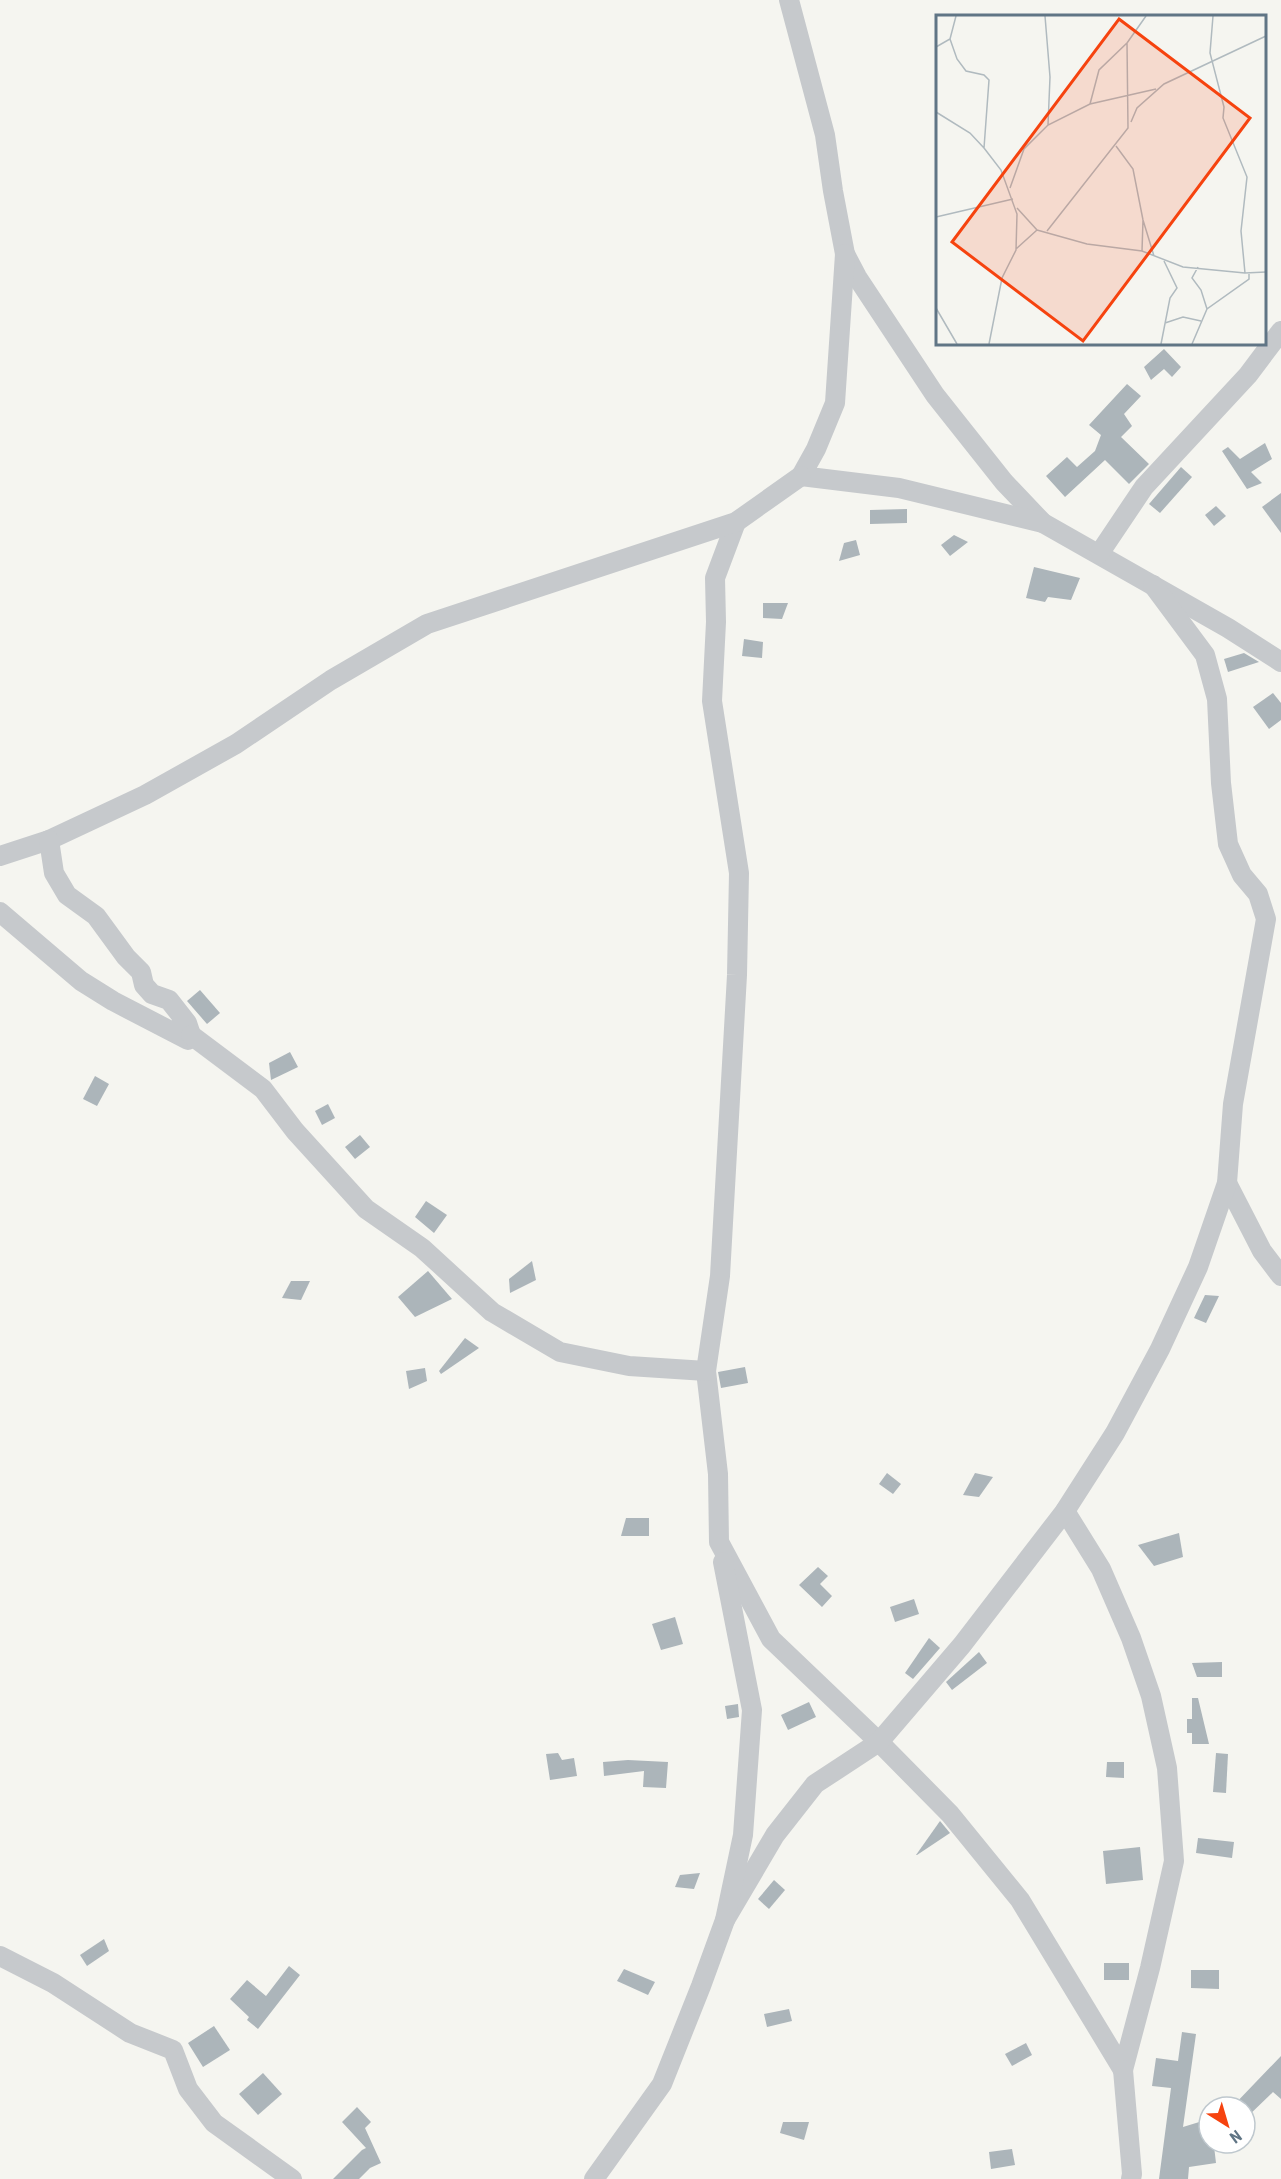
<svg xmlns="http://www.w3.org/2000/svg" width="1281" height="2179" font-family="'Roboto Condensed',sans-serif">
	<rect width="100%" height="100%" fill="#f5f5f0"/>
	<!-- building -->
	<g fill="#acb5ba">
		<polygon points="1164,349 1181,367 1172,377 1164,369 1151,380 1144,367"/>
		<polygon points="1127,384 1141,396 1124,414 1132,426 1121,437 1149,464 1129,484 1105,460 1065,497 1046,476 1067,457 1077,467 1095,451 1101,435 1089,425"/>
		<polygon points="1265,443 1272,459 1251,472 1262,483 1247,489 1222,451 1228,447 1240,459"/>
		<polygon points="1181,467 1192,477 1160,513 1149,504"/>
		<polygon points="1281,493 1281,533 1262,507"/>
		<polygon points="1216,506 1226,516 1214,526 1205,515"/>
		<polygon points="907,509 907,523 870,524 870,510"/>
		<polygon points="954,535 968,542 950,556 941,545"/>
		<polygon points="856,540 860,555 839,561 844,543"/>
		<polygon points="1034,567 1080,578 1071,600 1048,597 1045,602 1026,598"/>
		<polygon points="763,603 788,603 782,619 763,618"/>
		<polygon points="744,639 763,642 762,658 742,656"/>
		<polygon points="1244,653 1259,662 1228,672 1224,659"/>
		<polygon points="1273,693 1281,703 1281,720 1269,729 1253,707"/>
		<polygon points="200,990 220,1013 207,1024 187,1001"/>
		<polygon points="290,1052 298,1067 271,1080 269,1063"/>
		<polygon points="95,1076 109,1084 97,1106 83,1099"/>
		<polygon points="328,1104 335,1118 322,1125 315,1111"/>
		<polygon points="360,1135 370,1147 355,1159 345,1147"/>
		<polygon points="426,1201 447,1215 434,1233 415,1217"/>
		<polygon points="532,1261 536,1280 510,1293 509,1279"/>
		<polygon points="428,1271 452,1299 415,1317 398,1297"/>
		<polygon points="291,1281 310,1281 301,1300 282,1298"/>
		<polygon points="1205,1295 1219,1296 1206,1323 1194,1318"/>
		<polygon points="465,1338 479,1348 441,1374 439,1371"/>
		<polygon points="745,1367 748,1383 721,1388 718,1372"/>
		<polygon points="425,1368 427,1381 409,1389 406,1371"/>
		<polygon points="887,1473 901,1484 893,1494 879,1484"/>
		<polygon points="975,1473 993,1477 979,1497 963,1495"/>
		<polygon points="626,1518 649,1518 649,1536 621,1536"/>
		<polygon points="1179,1533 1183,1557 1154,1566 1138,1545"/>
		<polygon points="818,1567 828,1576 820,1584 832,1596 822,1607 799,1585"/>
		<polygon points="914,1599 919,1614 895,1622 890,1607"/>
		<polygon points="675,1617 683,1644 661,1650 652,1624"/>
		<polygon points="929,1638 940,1648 913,1679 905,1673"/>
		<polygon points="979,1652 987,1663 952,1690 946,1682"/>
		<polygon points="1222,1662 1222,1677 1197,1677 1192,1663"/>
		<polygon points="1192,1698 1198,1698 1209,1744 1192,1744 1192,1733 1187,1733 1187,1719 1192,1719"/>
		<polygon points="809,1702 816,1717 788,1730 781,1715"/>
		<polygon points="738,1704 739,1717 727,1719 725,1706"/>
		<polygon points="558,1753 562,1760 574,1758 577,1776 550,1780 546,1754"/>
		<polygon points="1216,1753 1228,1754 1226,1793 1213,1792"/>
		<polygon points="628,1760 668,1762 666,1788 643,1787 644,1771 604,1776 603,1762"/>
		<polygon points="1107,1762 1124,1762 1124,1778 1106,1777"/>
		<polygon points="940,1821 950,1833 917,1855 916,1855"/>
		<polygon points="1198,1838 1234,1842 1232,1858 1196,1853"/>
		<polygon points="1140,1847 1143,1880 1106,1884 1103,1851"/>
		<polygon points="700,1873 694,1889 675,1887 680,1875"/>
		<polygon points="774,1880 785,1890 769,1909 758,1899"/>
		<polygon points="104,1939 109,1951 87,1966 80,1955"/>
		<rect x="1104" y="1963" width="25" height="17"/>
		<polygon points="289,1966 300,1975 258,2029 247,2020 249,2017 230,1999 247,1980 266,1996"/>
		<polygon points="624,1969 655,1982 648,1995 617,1981"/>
		<polygon points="1191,1970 1219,1970 1219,1989 1191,1988"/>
		<polygon points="789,2009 792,2021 767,2027 764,2014"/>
		<polygon points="214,2026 230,2050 203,2067 188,2043"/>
		<polygon points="1182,2032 1196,2034 1183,2127 1209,2119 1209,2147 1214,2146 1216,2163 1189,2167 1188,2179 1159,2179 1171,2088 1152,2086 1156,2058 1178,2061"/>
		<polygon points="1026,2043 1032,2055 1012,2066 1005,2054"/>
		<polygon points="1281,2056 1281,2099 1273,2092 1245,2119 1245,2107 1232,2107"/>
		<polygon points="263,2073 282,2094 258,2115 239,2094"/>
		<polygon points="357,2107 371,2122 365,2128 381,2163 370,2168 359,2179 333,2179 362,2150 366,2148 342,2122"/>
		<polygon points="783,2122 809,2122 804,2140 780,2133"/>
		<polygon points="1012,2149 1015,2165 991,2169 989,2152"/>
	</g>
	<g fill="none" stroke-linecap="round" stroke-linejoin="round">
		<!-- minor -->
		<g stroke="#c6c9cc" stroke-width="20">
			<polyline points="789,0 825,135 833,191 845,254 857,277 935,395 1004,482 1043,523 1228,628 1281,662"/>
			<polyline points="845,254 835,403 816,449 801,476 899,488 1043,523"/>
			<polyline points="736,522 715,578 716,622 712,701 739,873 737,975 720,1276 706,1371 718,1474 719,1542 771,1639 879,1742 950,1814 1020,1900 1123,2070 1150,1968 1174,1861 1167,1768 1151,1696 1131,1638 1101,1569 1065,1511"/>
			<polyline points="1099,554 1144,487 1248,375 1281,331"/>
			<polyline points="0,856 49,840 145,795 236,744 331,680 427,624 736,522 801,476"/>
			<polyline points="0,912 81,981 113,1001 188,1040 191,1035 187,1023 169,1000 152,994 144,985 141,972 126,957 96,916 67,895 54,873 49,840"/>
			<polyline points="191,1035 263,1089 295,1131 366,1209 422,1248 492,1312 560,1352 629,1366 706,1371"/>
			<polyline points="1227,1183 1262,1251 1281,1276"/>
			<polyline points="725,1920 775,1835 815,1784 879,1742 962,1645 1065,1511 1115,1433 1160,1349 1198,1267 1227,1183 1233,1104 1266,919 1258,894 1242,875 1228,844 1221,783 1217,699 1205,655 1153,585"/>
			<polyline points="0,1956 53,1983 130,2033 173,2050 188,2089 214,2123 292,2179"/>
			<polyline points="1123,2070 1132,2174 1131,2179"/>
			<polyline points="594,2179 662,2084 701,1986 725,1920 743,1835 752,1710 723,1562"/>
		</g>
	</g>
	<!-- overview -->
	<g transform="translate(936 15)">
		<rect width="330" height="330" fill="#f5f5f0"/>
		<path fill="none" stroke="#b0babf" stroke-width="1.5" d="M 109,1 L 114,62 L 112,110M 277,1 L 274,38 L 288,92 L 287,103 L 311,162 L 305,216 L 309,258 L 330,257M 191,28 L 210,1M 0,32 L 14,24 L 20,1M 0,97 L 34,118 L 48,133 L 53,65 L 48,60 L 30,56 L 21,44 L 14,24M 195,107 L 201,93 L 228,69 L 330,21M 180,131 L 197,154 L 207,205M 48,133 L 65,155 L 81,199 L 80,235 L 66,263 L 53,329M 74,173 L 88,134 L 112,110 L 154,89 L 220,74M 0,202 L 77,184M 101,215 L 151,229 L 206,236 L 247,252 L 309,258M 111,216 L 192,113 L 191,28 L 163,55 L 154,89M 80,234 L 101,215 L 81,193M 206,236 L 207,205 L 218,241M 262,252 L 256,263 L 265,275 L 271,294M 0,293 L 21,329M 229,308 L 247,302 L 265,306M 225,329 L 234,283 L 241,273 L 228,246M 256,329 L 271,294 L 313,264 L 313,259"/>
		<path fill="#f6430f" fill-opacity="0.15" stroke="#f6430f" stroke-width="3" d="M 183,4 L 314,103 L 147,326 L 16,227 Z"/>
		<rect width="330" height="330" fill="none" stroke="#607585" stroke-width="3"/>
	</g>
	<!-- north arrow -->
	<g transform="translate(1227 2125) rotate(143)"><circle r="28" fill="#ffffff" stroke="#bfc8ce" stroke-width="1.5"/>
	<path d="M0-4.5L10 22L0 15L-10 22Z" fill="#f6430f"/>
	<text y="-9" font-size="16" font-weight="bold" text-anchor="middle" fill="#607585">N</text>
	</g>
</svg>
